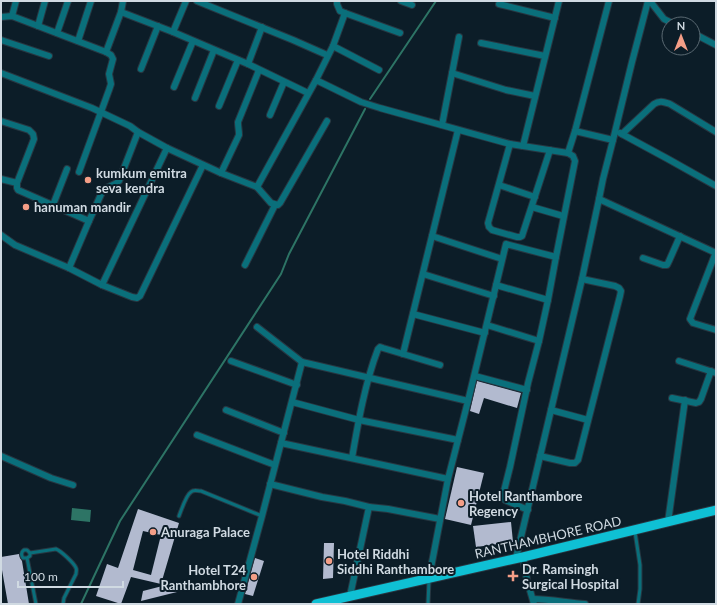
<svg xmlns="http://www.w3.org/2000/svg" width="717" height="605" font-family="Lato,sans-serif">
	<rect width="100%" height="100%" fill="#0c1d28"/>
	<!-- water -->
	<polygon fill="#2d7465" points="72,508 91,510 90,522 71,520"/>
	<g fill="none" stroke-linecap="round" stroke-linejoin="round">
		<!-- stream -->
		<g stroke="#2d7465" stroke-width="2">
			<polyline points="370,99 436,1"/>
			<polyline points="81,604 120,521 281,274 289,254 365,109"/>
		</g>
	</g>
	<!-- building -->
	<g fill="#b2bacf" fill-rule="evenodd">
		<polygon points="477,381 521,393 517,408 484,398 479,414 470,411"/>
		<polygon points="457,467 484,473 471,525 445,519"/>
		<path d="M 138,509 L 179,523 L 161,584 L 131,577 L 121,604 L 96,596 L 107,564 L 118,568 ZM 143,531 L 161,535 L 151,575 L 133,570 Z"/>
		<polygon points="511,522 513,542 476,547 473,526"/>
		<polygon points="324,543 334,543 333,578 323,579"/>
		<polygon points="19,554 20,558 22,561 29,604 8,604 2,570 1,570 1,557"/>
		<polygon points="255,558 264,561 253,596 245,594"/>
		<polygon points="178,582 181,591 141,601 143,591"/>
	</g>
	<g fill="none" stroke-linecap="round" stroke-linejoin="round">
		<defs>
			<g id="lane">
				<path d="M 179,516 C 181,511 186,495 191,492 C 194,489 197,491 201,491 L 262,516"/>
				<polyline points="635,532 640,565 640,589 638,604"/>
				<path d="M 30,553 L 56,549 C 61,551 74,563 76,568 C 77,570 76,572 76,574 L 64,598 L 63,604"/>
				<path d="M 27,558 L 23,558 C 21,555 21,552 24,550 L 27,550 L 30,553 L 30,556 L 27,558 L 36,604"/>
				<polyline points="428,604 429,580"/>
			</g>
			<g id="street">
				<polyline points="123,1 121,12 173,32"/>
				<polyline points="186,1 173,32 248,64 308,93"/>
				<polyline points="197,1 293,40 327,55"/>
				<polyline points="401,1 412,5"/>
				<polyline points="650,1 664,19 674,24"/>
				<polyline points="499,4 555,18"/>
				<polyline points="345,13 400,33"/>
				<polyline points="12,16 16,1"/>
				<polyline points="1,17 12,16 106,52 111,55 113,59 109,74 111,84 109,90 79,172"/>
				<polyline points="38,26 45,1"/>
				<polyline points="57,33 68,1"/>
				<polyline points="693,33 716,45"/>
				<polyline points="1,40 49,56"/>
				<polyline points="78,41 91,1"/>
				<polyline points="481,43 545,56"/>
				<polyline points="333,46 379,70"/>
				<polyline points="106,52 121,12"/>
				<polyline points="248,64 262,27"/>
				<polyline points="141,69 158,26"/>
				<polyline points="1,73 92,108 130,126 138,132"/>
				<polyline points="452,73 506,90 535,96"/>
				<polyline points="316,80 333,46 345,13 340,11 337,4 337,1"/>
				<polyline points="174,87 193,41"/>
				<polyline points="195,98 214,50"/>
				<polyline points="219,106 238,60"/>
				<polyline points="270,115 284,82"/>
				<path d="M 1,121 L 29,130 L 33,134 L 34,139 L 17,183 L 17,188 L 18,190 L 89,221 L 103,190 C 108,186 114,186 119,181 L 138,132 L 167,148"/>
				<polyline points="442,125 459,37"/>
				<polyline points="575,131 609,1"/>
				<polyline points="620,133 668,159 716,186"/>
				<path d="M 622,134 L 654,104 C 660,100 664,102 670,104 L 716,132"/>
				<polyline points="613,140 632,62 648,1"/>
				<polyline points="510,144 488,223 489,227 492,230 517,237 520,237 522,236 550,150"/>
				<polyline points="523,146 559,1"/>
				<path d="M 221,173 L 239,135 C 239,130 238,127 238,122 L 259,70"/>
				<polyline points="1,179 17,183"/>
				<polyline points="499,185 535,197"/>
				<polyline points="257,187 271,203 278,205 280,203 327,121"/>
				<polyline points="53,205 67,169"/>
				<polyline points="532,207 563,216"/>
				<polyline points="1,235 15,245 69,268 102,285 167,148 221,173 257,187 316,80 361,102 380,108 510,144 568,153 575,131 613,140 603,179 599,199"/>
				<polyline points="432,236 502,259"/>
				<polyline points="716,252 690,319 693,323 716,330"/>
				<polyline points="643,258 663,265 667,265 669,261 680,236"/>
				<polyline points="245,265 275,205"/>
				<polyline points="69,268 89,221"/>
				<polyline points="423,274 494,296"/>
				<polyline points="102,285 132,297 137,298 140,296 203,165"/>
				<polyline points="496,285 548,300 539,341 528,383 510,467 504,491 505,500 528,510"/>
				<polyline points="548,300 556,257"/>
				<polyline points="413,314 485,333"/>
				<polyline points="487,325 539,341"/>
				<polyline points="257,327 302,362"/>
				<polyline points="403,354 458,130"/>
				<polyline points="231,361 297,385"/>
				<polyline points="679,361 716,373"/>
				<polyline points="475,376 527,390"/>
				<polyline points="672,398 696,403 699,402 701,399 711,371"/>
				<polyline points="468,401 506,244 556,257 575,161 573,156 568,153"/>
				<polyline points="292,402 359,420 458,440"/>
				<polyline points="226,410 284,433"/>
				<polyline points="551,410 588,420"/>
				<polyline points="197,435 275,465"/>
				<polyline points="281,443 448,479"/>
				<polyline points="1,456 51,478 73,485"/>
				<polyline points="540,456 570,463 575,463 578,460 620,296 621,291 619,288 615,286 582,279"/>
				<path d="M 352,458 C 358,423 365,383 378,349 L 380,347 L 383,348 L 440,365"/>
				<polyline points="270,484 322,497 345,501 369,507 350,596"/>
				<polyline points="369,507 388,509 440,519"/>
				<polyline points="668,522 685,400"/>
				<polyline points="523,557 527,580 534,604"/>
				<polyline points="516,558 582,279 599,199 716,253"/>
				<path d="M 533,599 C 551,599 568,603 585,604"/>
				<polyline points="238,604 262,516 302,362 468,401 448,479 429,578"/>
			</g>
			<polyline id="primary" points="316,604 523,557 716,510"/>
		</defs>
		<!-- lane casing -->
		<use href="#lane" stroke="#273742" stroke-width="5"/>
		<!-- street casing -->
		<use href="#street" stroke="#273742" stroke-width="8"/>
		<!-- primary casing -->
		<use href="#primary" stroke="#273742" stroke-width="11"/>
		<!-- lane -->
		<use href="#lane" stroke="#0a6f7b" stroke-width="3"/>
		<!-- street -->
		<use href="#street" stroke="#0a6f7b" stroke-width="6"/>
		<!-- primary -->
		<use href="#primary" stroke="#0fc0d4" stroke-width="9"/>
	</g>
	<!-- markers -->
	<g fill="#f49e87" stroke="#0c1d28" stroke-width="1.5">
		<circle cx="88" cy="180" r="4"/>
		<circle cx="26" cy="207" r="4"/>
		<circle cx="461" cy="503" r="4"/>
		<circle cx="153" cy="532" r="4"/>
		<circle cx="329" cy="561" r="4"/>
		<path d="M511 570h4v4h4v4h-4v4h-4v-4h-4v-4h4z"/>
		<circle cx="254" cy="577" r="4"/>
	</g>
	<g text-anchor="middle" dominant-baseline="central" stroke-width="4" stroke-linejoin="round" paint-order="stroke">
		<!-- poi labels -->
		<g font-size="13" font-weight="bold" fill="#d0dae2" stroke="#0c1d28" text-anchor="start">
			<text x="96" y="173">kumkum emitra<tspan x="96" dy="15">seva kendra</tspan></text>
			<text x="34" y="207">hanuman mandir</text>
			<text x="469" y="496">Hotel Ranthambore<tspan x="469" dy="15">Regency</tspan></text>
			<text x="161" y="532">Anuraga Palace</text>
			<text x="337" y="554">Hotel Riddhi<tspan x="337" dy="15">Siddhi Ranthambore</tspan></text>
			<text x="522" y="569">Dr. Ramsingh<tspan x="522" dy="15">Surgical Hospital</tspan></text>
			<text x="246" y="570" text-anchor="end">Hotel T24<tspan x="246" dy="15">Ranthambhore</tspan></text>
		</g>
		<!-- street labels -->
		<g font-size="13" fill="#d0dae2" stroke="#0c1d28">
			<text transform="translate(548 537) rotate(-13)">RANTHAMBHORE ROAD</text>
		</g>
	</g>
	<!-- border -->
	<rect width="717" height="605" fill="none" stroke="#d0dae2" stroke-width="4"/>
	<!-- north arrow -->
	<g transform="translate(681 36)"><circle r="19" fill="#0c1d28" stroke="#5a6972"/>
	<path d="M0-3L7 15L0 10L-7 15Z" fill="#f49e87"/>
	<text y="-6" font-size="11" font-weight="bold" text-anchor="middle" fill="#d0dae2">N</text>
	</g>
	<!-- scale -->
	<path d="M18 581v6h105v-6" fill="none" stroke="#d0dae2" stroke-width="2"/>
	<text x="24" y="581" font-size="12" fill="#d0dae2" stroke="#0c1d28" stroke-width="3" paint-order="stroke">100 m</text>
</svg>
